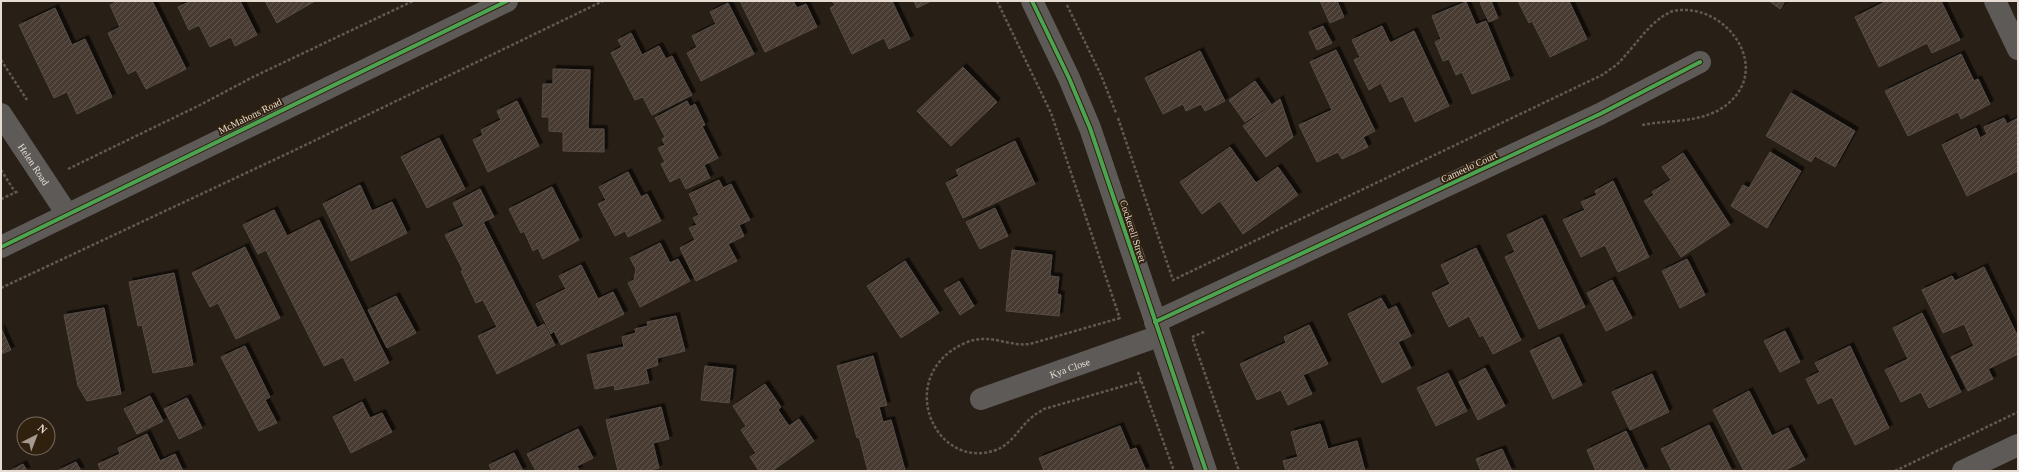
<svg xmlns="http://www.w3.org/2000/svg" width="2019" height="472" font-family="'Times New Roman',serif">
	<defs>
		<pattern id="building-hatch" width="6" height="6" patternUnits="userSpaceOnUse"><rect width="6" height="6" fill="#473a33"/><path d="M-1 1l2-2M0 6l6-6M5 7l2-2" fill="none" stroke="#625650"/></pattern>
		<filter id="shadow"><feDropShadow dx="3.5" dy="-3.5" stdDeviation="0" flood-color="#0009"/></filter>
	</defs>
	<rect width="100%" height="100%" fill="#281f16"/>
	<!-- building -->
	<g fill="url(#building-hatch)" stroke="#564d47" filter="url(#shadow)">
		<polygon points="118,1 152,1 186,69 146,89 136,70 128,74 108,33 120,27 110,5"/>
		<polygon points="191,1 240,1 257,35 235,46 231,37 210,47 199,25 189,30 178,7"/>
		<polygon points="265,1 315,1 277,23"/>
		<polygon points="740,1 793,1 797,8 806,4 817,27 765,52"/>
		<polygon points="832,1 892,1 910,39 889,49 884,38 852,54 830,8 835,5"/>
		<polygon points="914,1 931,1 917,8"/>
		<polygon points="1320,1 1337,1 1344,17 1330,23"/>
		<polygon points="1484,1 1491,1 1498,18 1489,22 1480,3"/>
		<polygon points="1518,1 1569,1 1587,39 1550,57 1532,21 1529,23"/>
		<polygon points="1769,1 1785,1 1780,9"/>
		<polygon points="1887,1 1941,1 1960,40 1932,53 1927,43 1879,67 1855,17"/>
		<polygon points="1466,2 1476,25 1486,21 1510,79 1472,94 1462,72 1456,75 1449,59 1443,61 1435,42 1441,39 1432,16"/>
		<polygon points="728,3 754,54 701,81 687,53 697,47 692,36 716,24 710,12"/>
		<polygon points="55,8 72,45 85,39 112,97 77,114 67,92 54,98 19,25"/>
		<polygon points="1323,26 1332,43 1317,50 1309,32"/>
		<polygon points="1382,26 1390,43 1414,31 1449,106 1415,122 1403,96 1390,102 1381,83 1369,90 1354,60 1360,57 1352,40"/>
		<polygon points="631,33 642,55 659,46 666,59 672,56 692,95 652,115 643,97 635,100 611,53 622,47 618,40"/>
		<polygon points="1336,50 1375,131 1363,137 1368,147 1342,159 1338,152 1317,162 1299,125 1332,110 1310,62"/>
		<polygon points="1200,51 1225,101 1205,111 1201,104 1186,111 1183,104 1163,114 1145,78"/>
		<polygon points="1961,54 1974,81 1978,79 1990,104 1961,119 1958,112 1908,136 1885,91"/>
		<polygon points="963,67 997,102 951,146 917,111"/>
		<polygon points="553,69 590,70 588,129 604,129 604,152 563,151 563,132 549,131 549,117 542,117 543,84 553,84"/>
		<polygon points="1255,81 1271,104 1245,122 1229,100"/>
		<polygon points="1791,93 1855,131 1835,167 1815,156 1811,162 1766,136"/>
		<polygon points="1280,99 1293,137 1266,157 1243,126"/>
		<polygon points="517,101 539,146 488,172 473,140 483,135 481,130 501,120 497,111"/>
		<polygon points="687,101 690,107 695,104 705,125 702,126 718,158 704,165 710,178 686,189 680,177 670,182 661,164 665,162 658,148 665,145 662,139 665,137 655,118"/>
		<polygon points="2004,118 2007,124 2018,118 2018,171 1967,196 1942,145 1976,128 1980,138 1987,134 1984,127"/>
		<polygon points="439,138 465,189 427,208 401,157"/>
		<polygon points="1015,141 1035,184 963,218 946,183 959,176 956,170"/>
		<polygon points="1230,147 1256,183 1278,167 1298,195 1243,234 1220,201 1202,214 1180,182"/>
		<polygon points="1770,152 1801,171 1767,228 1731,206 1743,185 1749,188"/>
		<polygon points="1683,153 1730,225 1681,257 1644,201 1654,195 1652,192 1671,180 1662,167"/>
		<polygon points="628,172 641,197 647,194 661,221 628,237 625,231 615,236 598,204 606,200 599,187"/>
		<polygon points="719,180 723,188 731,184 750,220 739,225 744,236 728,244 737,261 696,281 680,248 695,240 689,228 697,225 693,218 699,215 689,194"/>
		<polygon points="1613,181 1649,257 1618,272 1605,245 1581,257 1563,220 1585,210 1581,202 1597,195 1595,191"/>
		<polygon points="360,185 372,211 392,202 407,233 351,261 323,204"/>
		<polygon points="552,187 579,240 543,259 538,248 533,251 524,231 521,233 509,209"/>
		<polygon points="480,189 494,217 483,222 537,328 544,324 555,345 497,374 478,336 497,327 483,300 476,303 461,271 463,270 445,235 464,226 453,203"/>
		<polygon points="995,208 1008,236 980,249 966,222"/>
		<polygon points="274,210 287,236 319,220 389,363 355,381 343,357 324,366 266,250 258,254 243,225"/>
		<polygon points="1542,218 1585,307 1539,329 1505,257 1515,252 1507,235"/>
		<polygon points="660,243 670,263 678,259 690,281 640,307 628,283 634,280 636,269 630,258"/>
		<polygon points="245,247 280,318 236,339 218,303 210,307 192,273"/>
		<polygon points="1476,248 1521,340 1493,354 1483,335 1480,337 1469,316 1449,327 1432,293 1450,284 1441,265"/>
		<polygon points="1012,250 1052,255 1050,276 1059,277 1057,294 1061,295 1059,316 1006,311"/>
		<polygon points="1687,259 1705,295 1680,308 1662,271"/>
		<polygon points="905,261 939,313 901,338 867,286"/>
		<polygon points="581,265 598,299 613,292 624,314 561,345 554,331 551,334 536,304 566,289 559,276"/>
		<polygon points="1984,267 2018,337 2018,354 1988,369 1993,379 1968,391 1951,357 1974,346 1964,324 1943,333 1922,290 1952,276 1955,281"/>
		<polygon points="174,273 193,365 153,373 142,325 138,326 129,282"/>
		<polygon points="1612,280 1632,318 1606,331 1587,293"/>
		<polygon points="959,281 974,306 960,315 944,290"/>
		<polygon points="396,296 416,333 387,348 368,310"/>
		<polygon points="1381,298 1388,310 1396,306 1411,336 1398,342 1411,368 1382,383 1348,314"/>
		<polygon points="104,308 121,394 87,401 78,386 64,315"/>
		<polygon points="1922,313 1961,392 1929,408 1921,392 1901,402 1885,370 1908,359 1893,328"/>
		<polygon points="676,316 685,351 657,358 658,365 646,369 649,383 615,390 614,385 595,389 587,355 624,347 622,337 636,333 635,329 648,326 647,322"/>
		<polygon points="1309,325 1328,364 1303,375 1312,394 1288,405 1281,390 1257,400 1240,364 1286,343 1284,337"/>
		<polygon points="1,328 11,350 1,354"/>
		<polygon points="1785,331 1800,362 1780,372 1764,341"/>
		<polygon points="1559,337 1582,385 1553,399 1530,351"/>
		<polygon points="245,346 270,397 265,400 277,423 259,431 221,357"/>
		<polygon points="1850,346 1889,428 1855,445 1832,397 1818,404 1806,379 1820,372 1815,363"/>
		<polygon points="873,356 887,405 879,407 883,422 891,420 905,470 903,471 868,471 859,437 857,438 837,366"/>
		<polygon points="705,366 733,369 729,403 701,400"/>
		<polygon points="1485,368 1505,406 1478,420 1459,382"/>
		<polygon points="1448,373 1467,411 1436,426 1417,388"/>
		<polygon points="1652,374 1669,412 1630,430 1612,392"/>
		<polygon points="765,384 781,407 778,410 789,426 799,419 814,441 772,471 759,471 750,457 756,453 741,430 746,426 733,406"/>
		<polygon points="1749,391 1772,436 1788,428 1805,460 1784,471 1744,471 1713,410"/>
		<polygon points="150,396 163,421 137,434 124,409"/>
		<polygon points="187,398 202,428 179,439 164,409"/>
		<polygon points="362,402 370,418 382,413 392,432 351,453 333,417"/>
		<polygon points="661,407 669,439 653,443 659,468 644,471 618,471 606,420"/>
		<polygon points="1320,424 1328,449 1357,441 1365,471 1286,471 1283,461 1298,457 1291,432"/>
		<polygon points="1709,425 1732,471 1672,471 1661,449"/>
		<polygon points="1120,426 1130,450 1136,448 1146,471 1044,471 1039,458"/>
		<polygon points="578,429 593,458 577,466 579,471 536,471 527,454"/>
		<polygon points="1626,431 1645,471 1596,471 1587,450"/>
		<polygon points="147,434 160,461 175,454 183,471 101,471 98,464 120,454 118,448"/>
		<polygon points="1502,449 1512,471 1481,471 1476,459"/>
		<polygon points="514,453 523,471 492,471 489,465"/>
		<polygon points="76,462 81,471 57,471"/>
		<polygon points="23,464 27,471 10,471"/>
	</g>
	<g fill="none" stroke-linecap="round" stroke-linejoin="round">
		<!-- path -->
		<g stroke="#5f5a54" stroke-width="2.5" stroke-dasharray="3 2" stroke-linecap="butt">
			<polyline points="997,1 1051,113 1120,319"/>
			<polyline points="1067,5 1101,75 1116,113"/>
			<polyline points="1,60 27,100"/>
			<path d="M 1118,118 L 1173,280 L 1602,75 C 1609,70 1618,65 1623,58 C 1638,42 1652,19 1673,11 C 1727,0 1779,74 1719,110 C 1695,123 1667,120 1642,125"/>
			<polyline points="68,169 200,105 253,77 413,1"/>
			<polyline points="1,170 15,192"/>
			<polyline points="1,199 19,191"/>
			<polyline points="1,288 295,150 603,1"/>
			<path d="M 1120,318 L 1030,344 C 1007,347 990,332 965,343 C 893,375 934,472 996,450 C 1012,444 1019,428 1031,418 C 1035,414 1040,412 1044,409 L 1141,381"/>
			<polyline points="1204,332 1192,337 1239,471"/>
			<polyline points="1138,372 1174,471"/>
			<polyline points="1895,471 2018,412"/>
		</g>
		<!-- minor -->
		<g stroke="#5e5a57" stroke-width="22">
			<polyline points="1032,1 1069,78 1090,128 1206,471"/>
			<polyline points="1995,1 2018,49"/>
			<path id="s1" d="M 1,114 L 67,214"/>
			<polyline points="1,247 507,1"/>
			<polyline points="1155,322 1600,114 1700,62"/>
			<path id="s2" d="M 981,399 L 1159,336"/>
			<polyline points="1963,471 2018,445"/>
		</g>
		<defs>
			<g id="cycleway">
				<polyline points="1032,1 1069,78 1090,128 1206,471"/>
				<polyline points="1,247 507,1"/>
				<polyline points="1155,322 1600,114 1700,62"/>
			</g>
		</defs>
		<!-- cycleway casing -->
		<use href="#cycleway" stroke="#30200e" stroke-width="6"/>
		<!-- cycleway -->
		<use href="#cycleway" stroke="#4ca352" stroke-width="4"/>
	</g>
	<g text-anchor="middle" dominant-baseline="central" stroke-width="3.5" stroke-linejoin="round" paint-order="stroke">
		<!-- street labels -->
		<g font-size="10" fill="#e7dcd1" stroke="#30200e">
			<text transform="translate(250 116) rotate(-26)">McMahons Road</text>
			<text stroke="none"><textPath href="#s1" startOffset="60">Helen Road</textPath></text>
			<text transform="translate(1469 167) rotate(-25)">Cameelo Court</text>
			<text transform="translate(1133 231) rotate(72)">Cockerell Street</text>
			<text stroke="none"><textPath href="#s2" startOffset="94">Kya Close</textPath></text>
		</g>
	</g>
	<!-- border -->
	<rect width="2019" height="472" fill="none" stroke="#e7dcd1" stroke-width="4"/>
	<!-- north arrow -->
	<g transform="translate(36 436) rotate(42)"><circle r="19" fill="#30200e" stroke="#796b5c"/>
	<path d="M0-3L7 15L0 10L-7 15Z" fill="#a49a90"/>
	<text y="-6" font-size="11" font-weight="bold" text-anchor="middle" fill="#e7dcd1">N</text>
	</g>
</svg>
